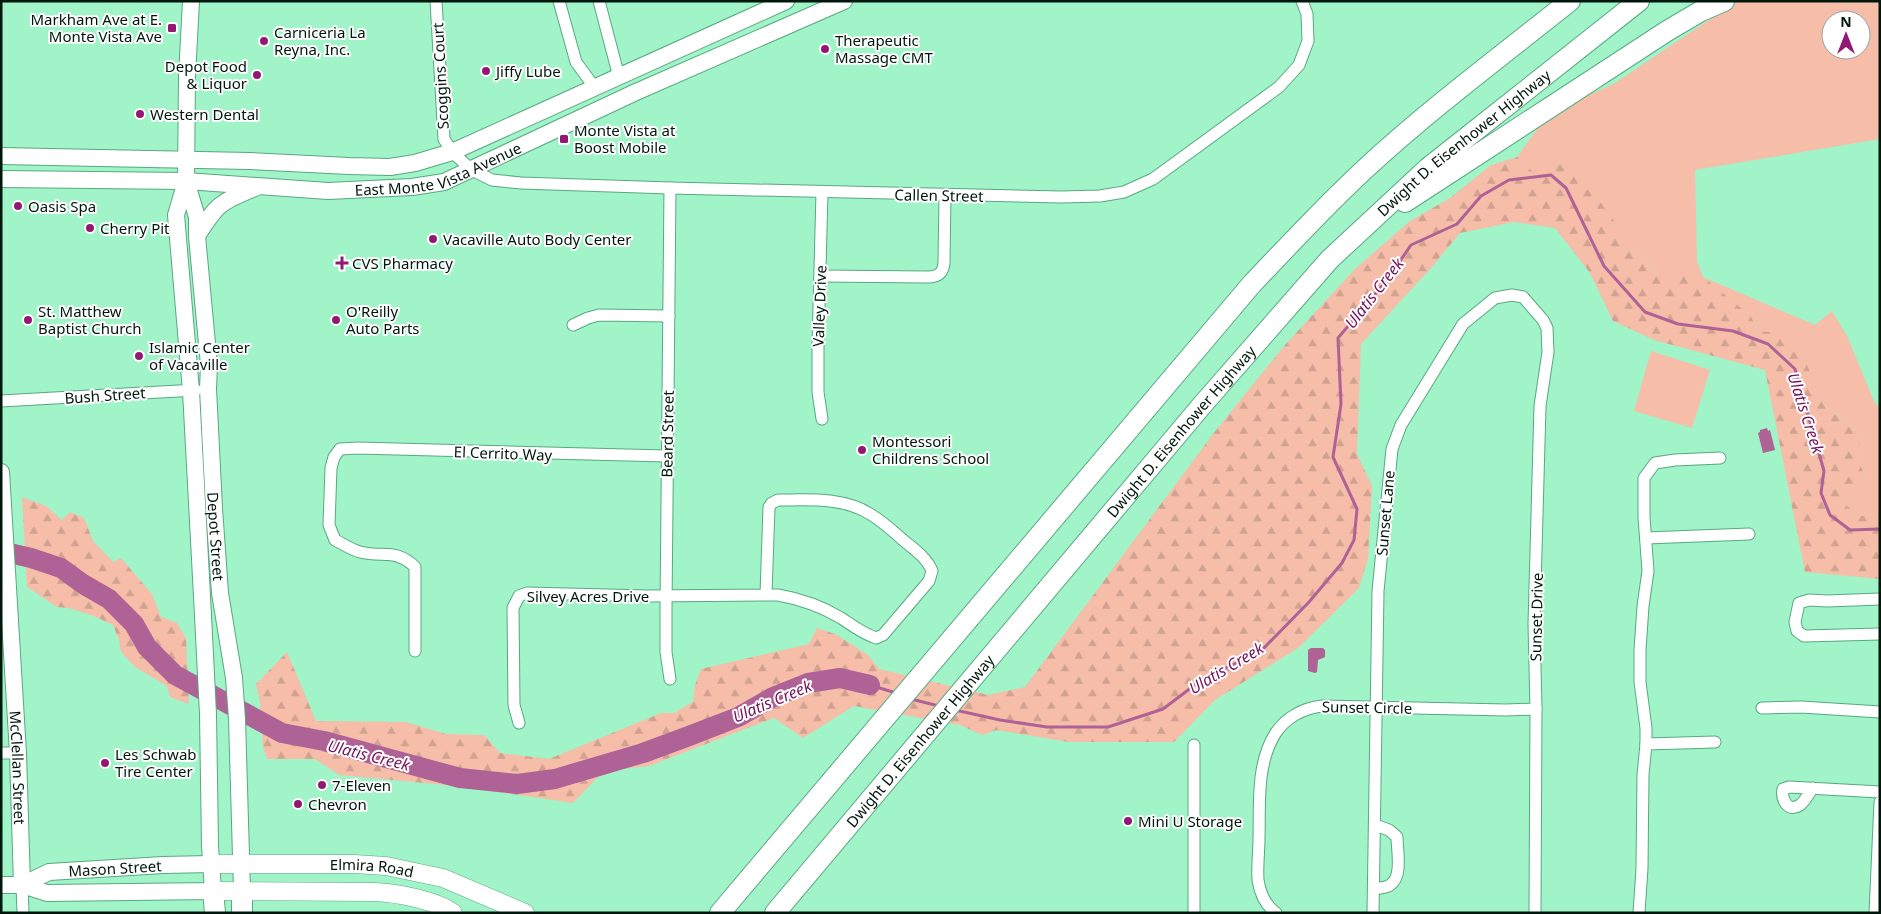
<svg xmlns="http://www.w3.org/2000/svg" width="1881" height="914" font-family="'Noto Sans',sans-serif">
	<defs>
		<pattern id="forest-firs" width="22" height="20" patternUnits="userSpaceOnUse" patternTransform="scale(1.25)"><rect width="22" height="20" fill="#f6bda9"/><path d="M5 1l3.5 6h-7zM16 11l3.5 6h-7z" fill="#d1a290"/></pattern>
	</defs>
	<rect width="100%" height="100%" fill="#a1f3c8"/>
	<!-- green -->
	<g fill="#f6bda9" fill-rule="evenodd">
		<path d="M 1737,1 L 1880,1 L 1880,139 L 1695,170 L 1697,261 L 1703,277 L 1815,325 L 1832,311 L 1847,336 L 1874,401 L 1880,409 L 1880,515 L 1861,516 L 1840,502 L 1866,480 L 1856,453 L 1863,435 L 1826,407 L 1815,385 L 1757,331 L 1751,316 L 1682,275 L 1659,275 L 1636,251 L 1532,172 L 1517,157 L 1548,114 L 1615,83 ZM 1831,20 L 1861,20 L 1861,50 L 1831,50 Z"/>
		<polygon points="1651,351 1710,370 1692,428 1634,411"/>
	</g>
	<!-- forest -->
	<g fill="url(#forest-firs)">
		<polygon points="1517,157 1533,172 1561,164 1601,203 1636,251 1659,275 1682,275 1703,277 1751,316 1757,331 1790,334 1800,350 1826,407 1863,435 1856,453 1866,480 1841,502 1861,516 1880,515 1880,579 1805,572 1765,370 1654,340 1613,321 1590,273 1555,228 1514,222 1460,233 1431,268 1361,344 1357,454 1372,486 1368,558 1359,588 1298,648 1215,700 1174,742 1069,742 997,730 982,735 960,725 854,706 803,738 774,718 649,766 610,770 596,779 573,803 457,786 339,775 315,759 267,759 263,748 260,702 256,684 287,652 316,721 406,722 446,734 484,735 500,753 549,759 661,713 674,713 693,702 695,685 701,669 809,644 817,628 835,634 868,655 879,669 988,695 1025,687 1213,434 1284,346 1355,269 1410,221 1450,198 1491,165"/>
		<polygon points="22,497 46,506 62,520 70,512 84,518 93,541 113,562 121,558 152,594 161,617 177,623 186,638 189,704 170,697 167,686 135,667 121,652 119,640 113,625 94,616 69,608 57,607 27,587"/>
	</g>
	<!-- water -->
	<g fill="#af6295">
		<polygon points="1767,428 1768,431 1770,430 1775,450 1763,453 1758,433 1760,432 1760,430"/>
		<polygon points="1311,648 1323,648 1325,650 1325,657 1318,660 1317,672 1315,673 1308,671 1308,650"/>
	</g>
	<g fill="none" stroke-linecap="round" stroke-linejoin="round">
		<!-- stream -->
		<g stroke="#af6295" stroke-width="3">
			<polyline points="870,685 896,693"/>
			<polyline points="911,699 939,706"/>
			<polyline points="955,710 1000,720 1047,727 1108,727 1163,709 1204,678 1260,652 1309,602 1342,563 1354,540 1357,509 1333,457 1341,404 1338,338 1387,280 1411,245 1457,224 1481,196 1509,180 1551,175 1566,188 1604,266 1645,312 1678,324 1733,331 1768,344 1795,369 1824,471 1821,493 1830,515 1850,530 1880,529"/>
		</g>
		<!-- river -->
		<polyline stroke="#af6295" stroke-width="20" points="1,551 31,558 61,568 83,584 109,599 134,624 147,647 175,675 282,733 324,741 460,778 517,784 555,779 643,753 689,736 738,717 773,697 808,683 840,678 870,685"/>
		<defs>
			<g id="street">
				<polyline points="436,1 444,139 452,152 472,170 492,180 521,183 670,188 1061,197 1100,196 1124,192 1153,179 1279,87 1299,65 1308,41 1307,14 1302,1"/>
				<polyline points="559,1 576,62 595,88"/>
				<polyline points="599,1 619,77"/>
				<polyline points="822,192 818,346 818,392 822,419"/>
				<path d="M 820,276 L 928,277 C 938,277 943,273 944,263 L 945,195"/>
				<polyline points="573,325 588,318 599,315 669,316"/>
				<polyline points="1,401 196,390"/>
				<polyline points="1646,538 1749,534"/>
				<polyline points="1880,599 1827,601 1809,600 1799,603 1795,622 1797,631 1804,636 1880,634"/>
				<path d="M 415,651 L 415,567 C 396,548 383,558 360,552 C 352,550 343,544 335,540 L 329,525 L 331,468 L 334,457 L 340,449 L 358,448 L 666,456"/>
				<polyline points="670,679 666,652 666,608 670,188"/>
				<polyline points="1762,708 1801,707 1880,712"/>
				<path d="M 519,723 L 514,705 L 513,608 L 519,596 L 527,593 L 648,596 L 778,595 C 801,599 821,606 841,618 C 853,626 862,633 876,638 L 883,635 L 929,581 L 932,571 C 927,558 914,549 903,540 C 893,531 882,521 870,514 C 843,497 809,500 778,500 L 772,503 L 769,507 L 766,595"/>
				<polyline points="1646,744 1715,742"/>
				<polyline points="1194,745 1194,913"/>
				<polyline points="1,753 18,753"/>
				<path d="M 1813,788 C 1809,793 1805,801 1800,805 C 1788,813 1781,800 1783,789 L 1789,787 L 1880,792"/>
				<polyline points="22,885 23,913"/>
				<path d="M 1374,889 C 1379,888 1386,888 1390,885 C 1403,877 1397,850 1397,837 L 1389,830 L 1375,825"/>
				<path d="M 1276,913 C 1265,905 1260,893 1258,880 C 1257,867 1259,852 1259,838 C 1260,804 1256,765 1275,734 C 1285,718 1303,708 1322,706 L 1506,710 L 1536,709"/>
				<polyline points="1373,913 1378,591 1392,449 1401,425 1463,324 1495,298 1512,295 1523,297 1543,320 1547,328 1548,352 1540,406 1534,624 1536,709 1535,913"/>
				<polyline points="1639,913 1642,868 1643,775 1646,744 1646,728 1640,682 1640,650 1643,606 1648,571 1644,517 1644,478 1655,463 1675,460 1720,458"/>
				<polyline points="1875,913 1880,802"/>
			</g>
			<g id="secondary">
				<path id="s1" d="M 191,1 L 187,76 L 186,181 L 197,217 L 197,236 L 209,365 L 208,389 L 214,508 L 220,593 L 234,678 L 237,719 L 242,890"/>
				<polyline points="1,156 249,161 349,166 390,167 415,163 452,152 786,1"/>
				<path id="s2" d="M 1,179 L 186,181 L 328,191 L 412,187 L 444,182 L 636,92 L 844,1"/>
				<path d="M 197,236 C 217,204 220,202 255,188"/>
				<path id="s3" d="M 1,472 L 18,753 L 22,885"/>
				<polyline points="1,885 22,885 47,893 213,891 210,846 208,714 202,596 191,391 176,215 186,181"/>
				<path id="s4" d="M 22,885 L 49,872 L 163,865 L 211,864"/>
			</g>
			<g id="primary">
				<path id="s5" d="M 211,864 L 354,864 L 386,866 L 443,878 L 525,913"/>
				<path d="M 213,891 L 375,892 C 396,893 436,900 453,913"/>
			</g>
			<g id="highway">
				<polyline points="1405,202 1667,31 1701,11 1724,1"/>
				<polyline points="242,890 242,913"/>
				<polyline points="213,891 215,913"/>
				<path d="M 720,913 L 1251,285 C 1288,246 1325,206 1365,169 C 1430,109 1501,56 1570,1"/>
				<path id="s6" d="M 775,913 L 1203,404 L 1330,259 L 1428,168 L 1639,1"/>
			</g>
		</defs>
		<!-- street casing -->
		<use href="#street" stroke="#58a981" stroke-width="13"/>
		<!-- secondary casing -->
		<use href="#secondary" stroke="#58a981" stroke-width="18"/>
		<!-- primary casing -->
		<use href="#primary" stroke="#58a981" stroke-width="19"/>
		<!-- highway casing -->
		<use href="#highway" stroke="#58a981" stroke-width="22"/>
		<!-- street -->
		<use href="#street" stroke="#fff" stroke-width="11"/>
		<!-- secondary -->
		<use href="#secondary" stroke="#fff" stroke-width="16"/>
		<!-- primary -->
		<use href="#primary" stroke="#fff" stroke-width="18"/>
		<!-- highway -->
		<use href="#highway" stroke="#fff" stroke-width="20"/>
	</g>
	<!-- markers -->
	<g fill="#931874" stroke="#fff" stroke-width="2">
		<rect x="167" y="23" width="10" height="10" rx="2.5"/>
		<circle cx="264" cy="41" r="5"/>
		<circle cx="825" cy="49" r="5"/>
		<circle cx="486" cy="71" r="5"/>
		<circle cx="257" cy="75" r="5"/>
		<circle cx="140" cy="114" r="5"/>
		<rect x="559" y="134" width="10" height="10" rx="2.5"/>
		<circle cx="18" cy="206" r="5"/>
		<circle cx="90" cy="228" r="5"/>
		<circle cx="433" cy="239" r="5"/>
		<path d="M339.5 255.5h5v5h5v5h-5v5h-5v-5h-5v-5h5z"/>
		<circle cx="28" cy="320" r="5"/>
		<circle cx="336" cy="320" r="5"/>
		<circle cx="139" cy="356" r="5"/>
		<circle cx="862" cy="450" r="5"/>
		<circle cx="105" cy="763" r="5"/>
		<circle cx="322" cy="785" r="5"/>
		<circle cx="298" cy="804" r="5"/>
		<circle cx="1128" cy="821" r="5"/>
	</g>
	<g text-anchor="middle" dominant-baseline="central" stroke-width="4" stroke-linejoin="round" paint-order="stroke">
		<!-- poi labels -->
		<g font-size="15" fill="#00170b" stroke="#fff" text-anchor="start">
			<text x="162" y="19" text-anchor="end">Markham Ave at E.<tspan x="162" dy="17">Monte Vista Ave</tspan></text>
			<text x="274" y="32">Carniceria La<tspan x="274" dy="17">Reyna, Inc.</tspan></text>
			<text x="835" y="40">Therapeutic<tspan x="835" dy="17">Massage CMT</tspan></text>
			<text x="247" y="66" text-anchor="end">Depot Food<tspan x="247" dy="17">&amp; Liquor</tspan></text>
			<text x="496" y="71">Jiffy Lube</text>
			<text x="150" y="114">Western Dental</text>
			<text x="574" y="130">Monte Vista at<tspan x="574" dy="17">Boost Mobile</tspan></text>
			<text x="28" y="206">Oasis Spa</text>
			<text x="100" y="228">Cherry Pit</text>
			<text x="443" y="239">Vacaville Auto Body Center</text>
			<text x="352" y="263">CVS Pharmacy</text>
			<text x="38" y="311">St. Matthew<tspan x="38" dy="17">Baptist Church</tspan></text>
			<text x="346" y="311">O'Reilly<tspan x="346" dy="17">Auto Parts</tspan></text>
			<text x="149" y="347">Islamic Center<tspan x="149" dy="17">of Vacaville</tspan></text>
			<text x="872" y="441">Montessori<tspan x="872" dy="17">Childrens School</tspan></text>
			<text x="115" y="754">Les Schwab<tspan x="115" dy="17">Tire Center</tspan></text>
			<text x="332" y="785">7-Eleven</text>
			<text x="308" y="804">Chevron</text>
			<text x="1138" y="821">Mini U Storage</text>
		</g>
		<!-- street labels -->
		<g font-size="15" fill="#00170b" stroke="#fff">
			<text transform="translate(440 76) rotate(-93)">Scoggins Court</text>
			<text stroke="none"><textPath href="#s6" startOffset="1035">Dwight D. Eisenhower Highway</textPath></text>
			<text stroke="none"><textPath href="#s2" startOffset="441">East Monte Vista Avenue</textPath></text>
			<text transform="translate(939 195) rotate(1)">Callen Street</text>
			<text transform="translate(819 306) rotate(-88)">Valley Drive</text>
			<text transform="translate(105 395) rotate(-4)">Bush Street</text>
			<text stroke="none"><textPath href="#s6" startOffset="630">Dwight D. Eisenhower Highway</textPath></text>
			<text transform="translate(667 434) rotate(-89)">Beard Street</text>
			<text transform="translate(503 453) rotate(2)">El Cerrito Way</text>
			<text transform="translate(1385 513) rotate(-85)">Sunset Lane</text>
			<text stroke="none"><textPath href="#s1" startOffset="538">Depot Street</textPath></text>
			<text x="588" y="596">Silvey Acres Drive</text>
			<text transform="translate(1536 617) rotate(-89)">Sunset Drive</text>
			<text transform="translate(1367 707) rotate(1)">Sunset Circle</text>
			<text stroke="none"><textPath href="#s6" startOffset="225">Dwight D. Eisenhower Highway</textPath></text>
			<text stroke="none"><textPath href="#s3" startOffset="296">McClellan Street</textPath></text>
			<text stroke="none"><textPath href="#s4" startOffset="96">Mason Street</textPath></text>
			<text stroke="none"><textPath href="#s5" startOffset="161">Elmira Road</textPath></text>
		</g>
		<!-- water labels -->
		<g font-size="16" font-style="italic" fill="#74145c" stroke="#fff">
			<text transform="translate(1374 293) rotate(-52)">Ulatis Creek</text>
			<text transform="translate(1806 413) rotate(72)">Ulatis Creek</text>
			<text transform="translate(1226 668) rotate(-31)">Ulatis Creek</text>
			<text transform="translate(772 701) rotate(-23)">Ulatis Creek</text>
			<text transform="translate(369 755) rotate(14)">Ulatis Creek</text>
		</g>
	</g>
	<!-- border -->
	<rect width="1881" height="914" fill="none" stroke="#00170b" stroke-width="5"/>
	<!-- north arrow -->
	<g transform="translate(1846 35)"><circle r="24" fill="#ffffff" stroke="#99a29d"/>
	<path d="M0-4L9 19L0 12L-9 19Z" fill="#931874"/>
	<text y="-8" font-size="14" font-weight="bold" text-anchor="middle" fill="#00170b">N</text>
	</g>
</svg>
